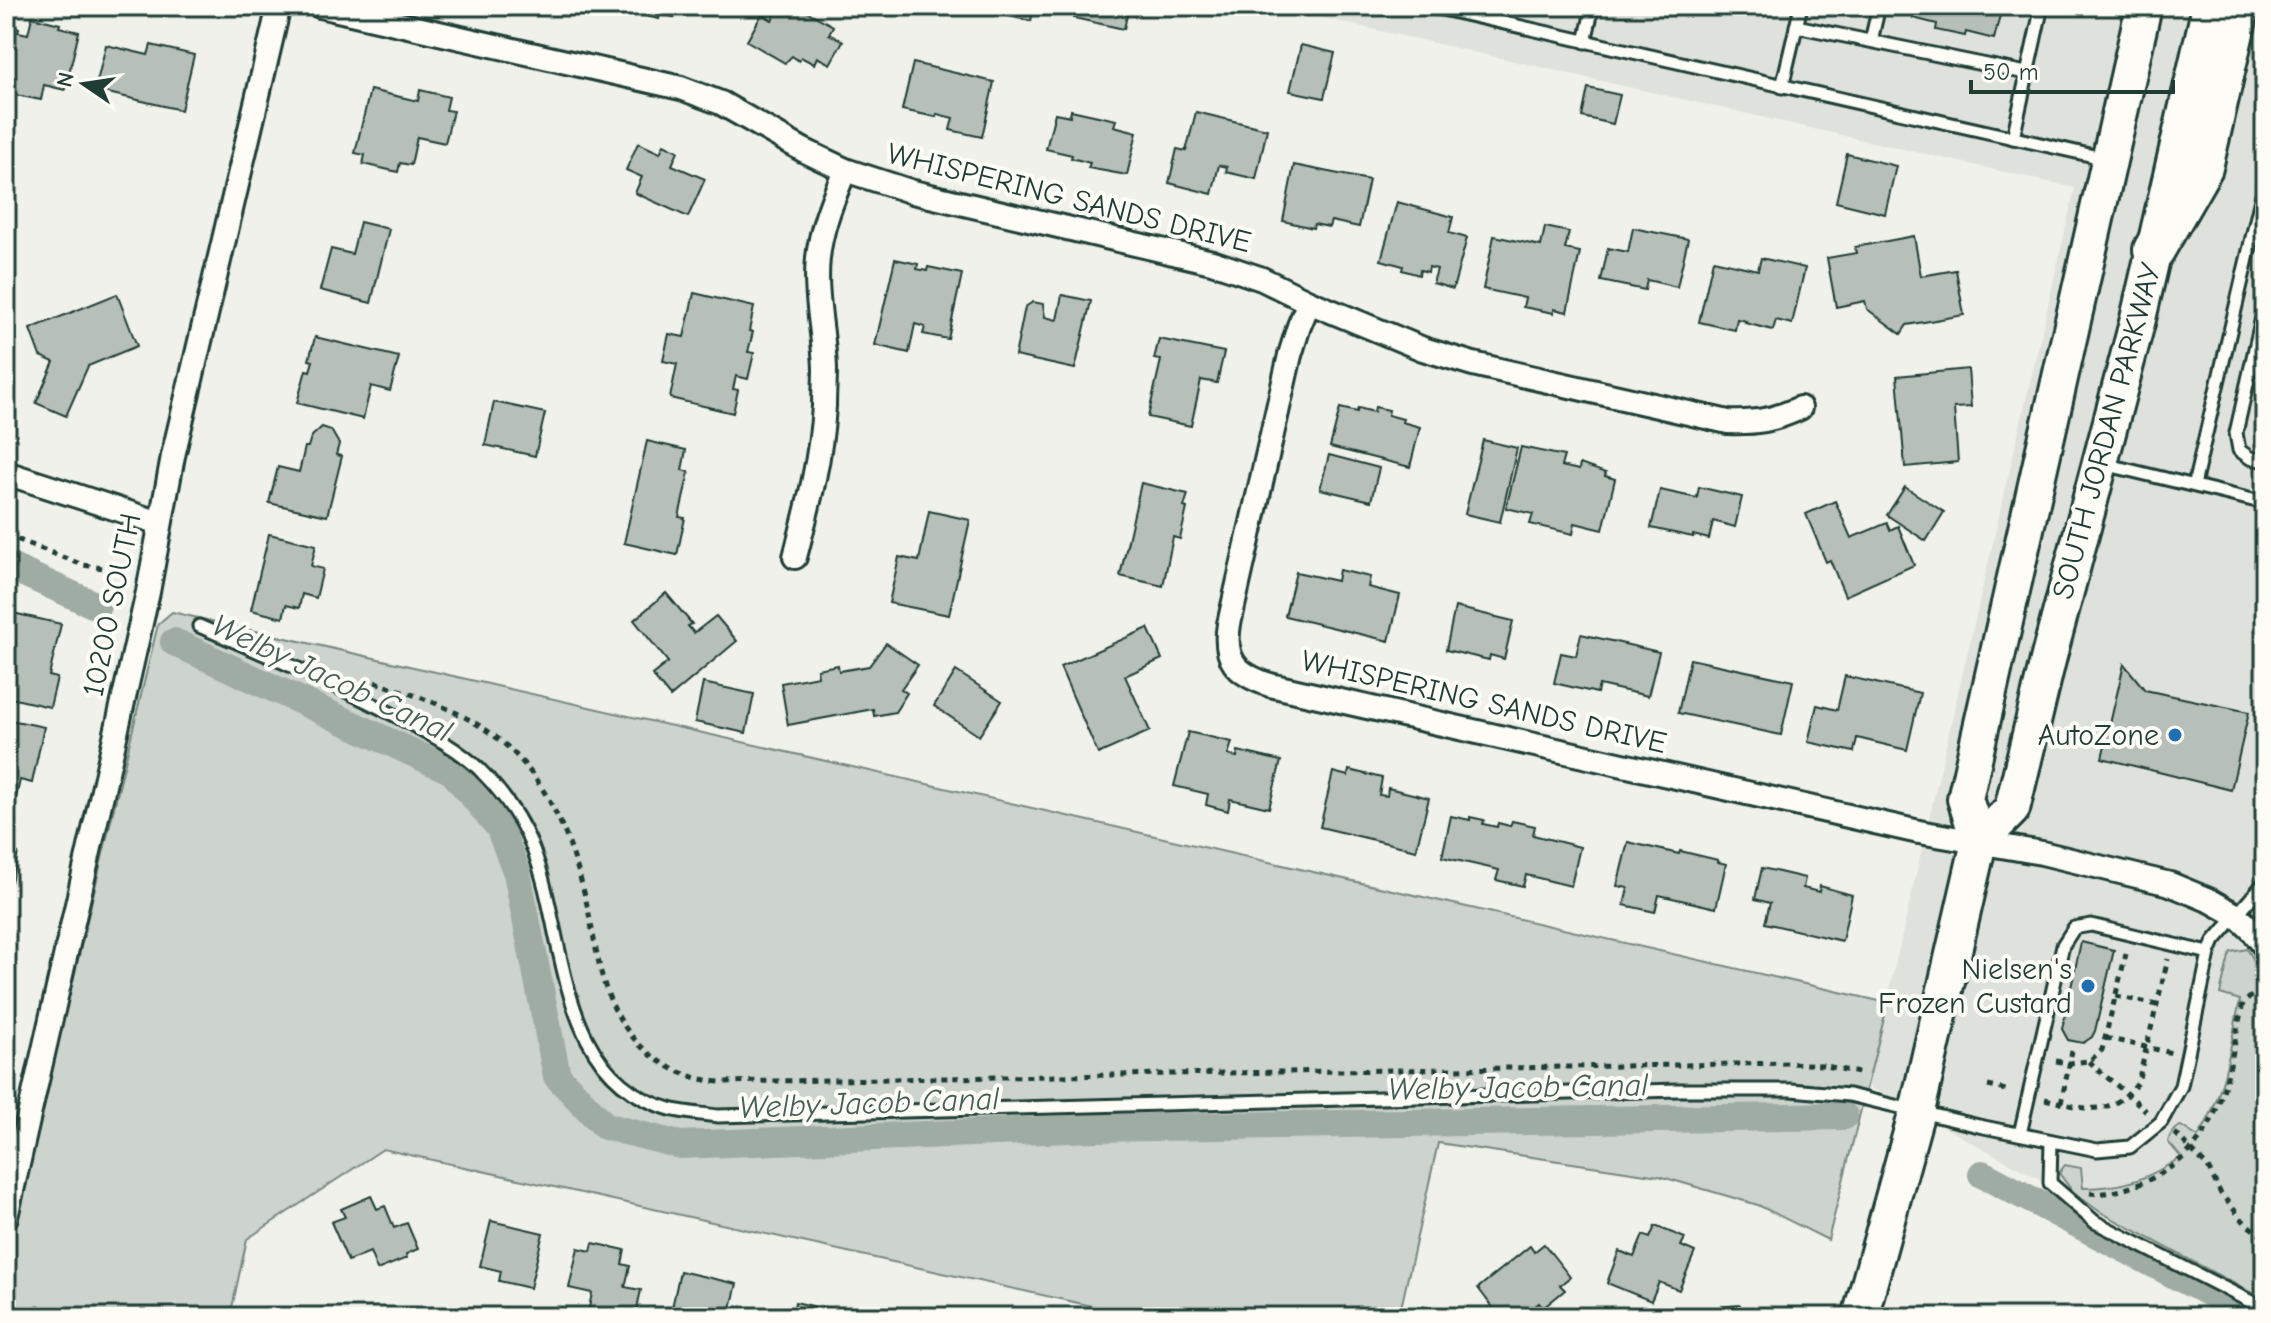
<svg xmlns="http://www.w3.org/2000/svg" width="2271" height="1323" font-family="'Comic Neue',sans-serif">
	<rect width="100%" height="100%" fill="#f0f1eb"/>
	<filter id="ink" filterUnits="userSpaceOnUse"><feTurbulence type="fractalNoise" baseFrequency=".0125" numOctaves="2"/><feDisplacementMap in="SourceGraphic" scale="16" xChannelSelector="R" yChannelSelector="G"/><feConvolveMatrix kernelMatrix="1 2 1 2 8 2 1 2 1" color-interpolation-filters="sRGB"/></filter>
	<g filter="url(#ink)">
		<!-- built -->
		<polygon fill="#dfe2dc" points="1270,6 2265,6 2265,1300 1867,1086 2075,188"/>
		<!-- green -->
		<g fill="#cdd3cd" stroke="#768880" stroke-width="2">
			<polygon points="172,612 1888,1003 1828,1240 1758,1205 1659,1176 1438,1143 1399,1317 1141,1317 383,1149 247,1239 230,1317 6,1317 6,1260 158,624"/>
			<path d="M 2247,949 L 2254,960 L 2265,988 L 2265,1300 L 2100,1212 L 2073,1192 L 2059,1173 L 2065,1165 L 2081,1168 L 2083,1188 C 2123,1188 2148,1179 2181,1157 L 2168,1142 C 2169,1135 2175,1127 2181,1126 L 2198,1137 C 2225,1097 2230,1046 2240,1000 L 2220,994 L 2229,956 L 2231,952 Z"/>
		</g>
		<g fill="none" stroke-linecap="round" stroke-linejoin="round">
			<!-- canal -->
			<g stroke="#9faca4" stroke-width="28">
				<polyline points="6,565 97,606"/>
				<polyline points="174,642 452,771 499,827 517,873 557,1076 605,1126 680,1145 1095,1128 1844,1116"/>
				<polyline points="1982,1174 2255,1317"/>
			</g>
		</g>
		<!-- building -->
		<g fill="#b6bfb8" stroke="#1f3d34" stroke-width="2">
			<polygon points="629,6 676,6 674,17 660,14 659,19 628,12"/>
			<polygon points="780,6 797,6 833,26 829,34 843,41 830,64 817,57 814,64 801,57 799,61 792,56 785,63 747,41 762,14 772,20"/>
			<polygon points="992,6 1034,6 1031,21 991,12"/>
			<polygon points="1077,6 1129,6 1124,29 1074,18"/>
			<polygon points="1916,6 1997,6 2002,7 1994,39 1966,32 1965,36 1936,30 1937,24 1913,18"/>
			<polygon points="32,17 60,24 59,27 79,32 65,90 44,85 41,100 11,94 15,76 6,74 6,25 19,28 18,32 28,34"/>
			<polygon points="106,45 148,55 151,45 194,55 181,110 95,90"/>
			<polygon points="1301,45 1335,53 1324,98 1290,91"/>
			<polygon points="913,63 994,82 982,137 950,130 953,118 937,114 936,117 902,110"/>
			<polygon points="1588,88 1620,95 1613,124 1582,117"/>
			<polygon points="370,90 418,101 420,90 449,97 446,110 453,111 445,143 417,137 411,165 400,163 398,172 363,164 365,155 355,153"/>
			<polygon points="1071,110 1116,120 1114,126 1137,132 1127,175 1088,168 1090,163 1071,158 1072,155 1046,149 1055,113 1070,116"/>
			<polygon points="1196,112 1267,129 1256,179 1226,172 1227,167 1219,165 1212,194 1169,183 1177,149 1186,151"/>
			<polygon points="638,143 660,153 664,144 678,151 672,165 705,179 688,217 635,193 642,177 626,170"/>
			<polygon points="1847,154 1896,166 1885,214 1836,202"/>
			<polygon points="1294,165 1369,180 1359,227 1331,221 1329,227 1314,224 1313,228 1283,221"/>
			<polygon points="1397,202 1453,217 1449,233 1467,238 1453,289 1433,283 1437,269 1429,267 1428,272 1420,270 1419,275 1402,270 1403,266 1381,260"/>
			<polygon points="360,222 389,229 371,303 320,290 331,249 352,254"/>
			<polygon points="1545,227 1569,232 1565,249 1580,252 1567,312 1554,309 1554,313 1523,307 1525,298 1483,289 1494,236 1541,246"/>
			<polygon points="1633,228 1688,239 1677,287 1647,280 1645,290 1601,281 1608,248 1628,252"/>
			<polygon points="1914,236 1921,276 1956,270 1964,315 1907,325 1901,334 1867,309 1865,301 1836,307 1827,258 1856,253 1855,247"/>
			<polygon points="1761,258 1805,268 1792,324 1776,320 1773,330 1745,323 1746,321 1737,319 1735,330 1699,322 1713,260 1758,270"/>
			<polygon points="895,259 918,264 917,269 927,271 928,267 962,274 948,339 923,334 925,327 915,324 909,353 875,345"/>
			<polygon points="694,293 754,307 749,331 753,332 748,352 754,353 748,379 736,376 733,389 738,390 733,413 670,398 677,364 663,361 669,334 684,337"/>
			<polygon points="117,294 137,346 88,366 66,416 36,403 54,362 40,356 30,329"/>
			<polygon points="1062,295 1091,301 1075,369 1015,356 1025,307 1033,302 1043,304 1045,317 1057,320"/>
			<polygon points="315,337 399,357 390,391 371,386 363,419 297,403 306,370 310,371 313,361 309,360"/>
			<polygon points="1159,339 1224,352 1217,383 1201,380 1191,426 1148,417 1161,360 1154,359"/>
			<polygon points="1968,369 1971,407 1954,408 1958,462 1905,467 1897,376"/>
			<polygon points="2265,392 2265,438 2258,436"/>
			<polygon points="494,402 545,413 535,456 485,445"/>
			<polygon points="1375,407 1389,410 1388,415 1403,419 1402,422 1420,427 1410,467 1330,447 1340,408 1357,412 1358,408 1374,412"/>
			<polygon points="322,427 331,430 339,444 336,455 342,456 327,516 269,503 278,467 299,472 305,447 308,447 311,437"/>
			<polygon points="1483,440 1517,448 1500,522 1465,514"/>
			<polygon points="647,441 686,450 682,470 689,472 679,517 685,518 677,555 624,543"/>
			<polygon points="1521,447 1564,456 1561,466 1579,470 1580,464 1606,473 1605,476 1615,479 1603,530 1575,523 1573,534 1530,524 1533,514 1506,508"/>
			<polygon points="1329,455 1379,468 1371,501 1320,489"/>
			<polygon points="1141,483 1188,494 1184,507 1187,508 1180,539 1173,537 1163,586 1120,576"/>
			<polygon points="1699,487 1742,497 1735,527 1713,521 1709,539 1693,535 1693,537 1651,528 1660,490 1697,498"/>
			<polygon points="1905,487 1944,512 1926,541 1887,515"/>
			<polygon points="1835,501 1851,538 1887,523 1890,530 1898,526 1914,565 1845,596 1830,560 1826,562 1806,514"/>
			<polygon points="929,511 970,520 949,615 889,603 899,557 919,561"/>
			<polygon points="269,534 316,545 311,566 323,569 316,598 302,594 299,608 286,605 283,618 251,610"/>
			<polygon points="1339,570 1370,577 1368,587 1400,595 1389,641 1285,616 1296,572 1337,581"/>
			<polygon points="666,593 692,624 688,626 694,633 716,616 737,641 670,697 652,675 668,662 634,620"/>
			<polygon points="1455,607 1513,621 1504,659 1490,655 1489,660 1446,650"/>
			<polygon points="13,613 61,624 49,676 57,678 50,707 6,697 6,644"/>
			<polygon points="1148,628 1162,659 1125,676 1150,731 1098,754 1060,667"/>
			<polygon points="1581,634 1659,652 1648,696 1599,685 1597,693 1554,683 1561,653 1576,656"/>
			<polygon points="886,643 918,665 901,689 907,693 895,712 874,716 873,709 788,725 781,683 818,676 817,669 838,665 839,671 869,666"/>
			<polygon points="1690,659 1793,681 1781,735 1678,713"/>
			<polygon points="2124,664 2145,690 2249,712 2231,790 2102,758"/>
			<polygon points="956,671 1002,701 979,736 934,706"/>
			<polygon points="1845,676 1920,693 1907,750 1857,738 1854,752 1808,742 1817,705 1837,710"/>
			<polygon points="703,683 754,694 746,733 695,722"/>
			<polygon points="6,719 44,727 32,783 20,780 14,807 6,805"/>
			<polygon points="1188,732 1232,742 1228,755 1237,757 1238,751 1281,761 1269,808 1230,799 1228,811 1206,805 1208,794 1174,786"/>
			<polygon points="1349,770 1382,778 1379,795 1387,796 1388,788 1429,798 1416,850 1320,827 1333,772 1348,776"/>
			<polygon points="1451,816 1470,820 1470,817 1484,820 1483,824 1497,827 1498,823 1510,826 1512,821 1535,826 1533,835 1580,847 1571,886 1526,875 1523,886 1496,880 1499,870 1442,857"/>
			<polygon points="1628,842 1679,854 1680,851 1718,860 1718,862 1726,864 1716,908 1659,895 1655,912 1624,905 1628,888 1617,886"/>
			<polygon points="6,850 18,853 11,882 6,880"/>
			<polygon points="1762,868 1805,878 1803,888 1819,892 1820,886 1852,895 1842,941 1765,923 1770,903 1755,899"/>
			<polygon points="2081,942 2114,950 2095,1031 2092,1037 2083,1043 2068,1040 2062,1029"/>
			<polygon points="371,1196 377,1209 385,1206 394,1228 407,1223 418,1249 406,1254 407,1258 377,1270 370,1252 348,1261 331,1222 345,1217 341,1209"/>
			<polygon points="491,1221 543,1233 530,1288 499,1281 501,1271 480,1266"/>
			<polygon points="1655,1226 1685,1238 1681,1246 1695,1252 1679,1290 1659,1282 1651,1301 1607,1283 1619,1251 1634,1257 1643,1235 1650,1238"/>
			<polygon points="593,1243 625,1250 622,1264 630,1266 625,1287 641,1290 635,1317 604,1317 588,1313 592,1293 569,1288 578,1248 591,1251"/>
			<polygon points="1544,1244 1570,1277 1560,1285 1565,1290 1543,1308 1539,1303 1527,1313 1525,1310 1517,1316 1515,1313 1509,1317 1500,1317 1478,1288 1530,1246 1534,1252"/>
			<polygon points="680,1271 737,1284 730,1312 743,1317 670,1317"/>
			<polygon points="795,1302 847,1314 846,1317 792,1317"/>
			<polygon points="1740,1305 1741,1317 1694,1317 1693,1309"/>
			<polygon points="904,1310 936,1317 903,1317"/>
			<polygon points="320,1312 320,1317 277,1317 277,1316"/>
		</g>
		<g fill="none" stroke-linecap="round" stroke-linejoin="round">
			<defs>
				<g id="lane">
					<polyline points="1429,6 2107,159"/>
					<polyline points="1796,26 2026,73"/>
					<polyline points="1871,41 1879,6"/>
					<polyline points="1585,42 1593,6"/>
					<polyline points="1782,87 1801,6"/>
					<polyline points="2013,138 2042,6"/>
					<polyline points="2265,304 2236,433 2239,450 2250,458 2265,461"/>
					<polyline points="2104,464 2265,503"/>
					<polyline points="2194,485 2265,182"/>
					<path d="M 199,626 C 266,655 334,683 398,717 C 426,732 456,747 479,769 C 501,791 522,819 533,849 C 567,936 556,1078 670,1109 C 685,1113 702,1114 718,1116 L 1678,1090 L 1791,1090 L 1849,1095 L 1979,1126 L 2097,1150 L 2130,1147 L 2161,1122 L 2181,1086 L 2209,953 L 2214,941 L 2265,882"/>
					<polyline points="2020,1134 2063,945 2074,928 2091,925 2209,953"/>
					<polyline points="2051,1141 2050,1183 2095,1222 2265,1309"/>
				</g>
				<g id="street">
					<path d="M 320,6 L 681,88 L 721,103 L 803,150 L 845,170 L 913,192 L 1212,262 L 1262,279 L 1309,302 L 1423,349 L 1473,364 L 1728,422 C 1757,423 1774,420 1800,408"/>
					<path d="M 1309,302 L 1299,326 L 1290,355 L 1229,624 C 1223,660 1236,674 1270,685 L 1919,832 L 2042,853 L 2149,879 L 2170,884 L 2211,901 L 2236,915 L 2253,931 L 2265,947"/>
					<polyline points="6,473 160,523"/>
					<path d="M 795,557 C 808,507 821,458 824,406 C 824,394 825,381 825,369 C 824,332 814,295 818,258 C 821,227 833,199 845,170"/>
					<polyline points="6,1217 148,592 173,456 279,6"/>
				</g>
				<g id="primary">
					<polyline points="1979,842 2012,809 2049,656 2138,319 2210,6"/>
					<polyline points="1860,1317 1917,1111 1979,842 1965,799 2144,6"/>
				</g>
				<polyline id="highway" points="2154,250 2202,167 2239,6"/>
			</defs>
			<!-- lane casing -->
			<use href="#lane" stroke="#1f3d34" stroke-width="17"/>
			<!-- street casing -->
			<use href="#street" stroke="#1f3d34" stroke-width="28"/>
			<!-- primary casing -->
			<use href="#primary" stroke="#1f3d34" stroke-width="40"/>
			<!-- highway casing -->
			<use href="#highway" stroke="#1f3d34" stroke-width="46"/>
			<!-- path -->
			<g stroke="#1f3d34" stroke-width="5" stroke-dasharray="6 6" stroke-linecap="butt">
				<polyline points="6,535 83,565 116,570 128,578"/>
				<path d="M 375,682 C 425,698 476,715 514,753 C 549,789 568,834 581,881 C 590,912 594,945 602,976 C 618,1035 658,1076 720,1082 L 1791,1063 L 1822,1065 L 1863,1074"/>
				<polyline points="2116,996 2157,1005"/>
				<polyline points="2106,1038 2172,1053"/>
				<polyline points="2056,1061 2069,1063 2089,1061 2102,1050 2126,954"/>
				<path d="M 2089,1061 C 2107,1079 2128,1093 2146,1111"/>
				<polyline points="1988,1086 2011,1091"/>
				<path d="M 2045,1099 C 2085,1109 2110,1119 2138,1082 L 2168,959"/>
				<polyline points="2061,1103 2072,1051"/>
				<polyline points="2175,1133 2208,1167 2221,1194 2246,1224 2265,1238"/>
				<path d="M 2090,1193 C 2109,1195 2127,1189 2144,1182 C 2224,1147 2226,1078 2243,1003 L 2253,995"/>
			</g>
			<!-- lane -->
			<use href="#lane" stroke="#fdfcf7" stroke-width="11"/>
			<!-- street -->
			<use href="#street" stroke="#fdfcf7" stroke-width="22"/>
			<!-- primary -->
			<use href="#primary" stroke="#fdfcf7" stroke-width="34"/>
			<!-- highway -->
			<use href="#highway" stroke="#fdfcf7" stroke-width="40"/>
		</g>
	</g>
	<!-- markers -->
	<g fill="#1f6fb2" stroke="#fdfcf7" stroke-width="3">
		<circle cx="2175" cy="735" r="8"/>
		<circle cx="2088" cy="986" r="8"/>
	</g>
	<g text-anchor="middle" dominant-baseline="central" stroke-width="8" stroke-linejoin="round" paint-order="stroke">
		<!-- street labels -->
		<g font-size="30" fill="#1f3d34" stroke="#fdfcf7">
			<text transform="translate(1069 198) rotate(14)">WHISPERING SANDS DRIVE</text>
			<text transform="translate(2107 431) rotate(-75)">SOUTH JORDAN PARKWAY</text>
			<text transform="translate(112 605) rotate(-78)">10200 SOUTH</text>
			<text transform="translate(1484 702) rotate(13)">WHISPERING SANDS DRIVE</text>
		</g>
		<!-- poi labels -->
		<g font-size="30" fill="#1f3d34" stroke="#fdfcf7" text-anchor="end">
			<text x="2159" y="735">AutoZone</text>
			<text x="2072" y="969">Nielsen's<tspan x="2072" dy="34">Frozen Custard</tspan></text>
		</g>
		<!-- water labels -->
		<g font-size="32" font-style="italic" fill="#455e56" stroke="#fdfcf7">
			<text transform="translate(332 678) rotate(25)">Welby Jacob Canal</text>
			<text transform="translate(1518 1087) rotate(-1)">Welby Jacob Canal</text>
			<text transform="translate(869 1103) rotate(-2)">Welby Jacob Canal</text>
		</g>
	</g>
	<!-- margin -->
	<rect width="2271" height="1323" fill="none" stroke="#fdfcf7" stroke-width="32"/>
	<rect x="16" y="16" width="2239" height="1291" fill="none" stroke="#1f3d34" stroke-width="3" filter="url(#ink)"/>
	<!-- north arrow -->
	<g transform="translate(84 84) rotate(283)" stroke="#fdfcf7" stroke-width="6" paint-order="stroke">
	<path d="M0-6L14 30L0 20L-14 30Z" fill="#1f3d34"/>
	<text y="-12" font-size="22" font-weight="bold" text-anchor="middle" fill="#1f3d34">N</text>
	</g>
	<!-- scale -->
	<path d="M1971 80v12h202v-12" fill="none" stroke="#1f3d34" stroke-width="4"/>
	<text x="1983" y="80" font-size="24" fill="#1f3d34" stroke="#fdfcf7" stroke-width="6" paint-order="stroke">50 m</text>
</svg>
